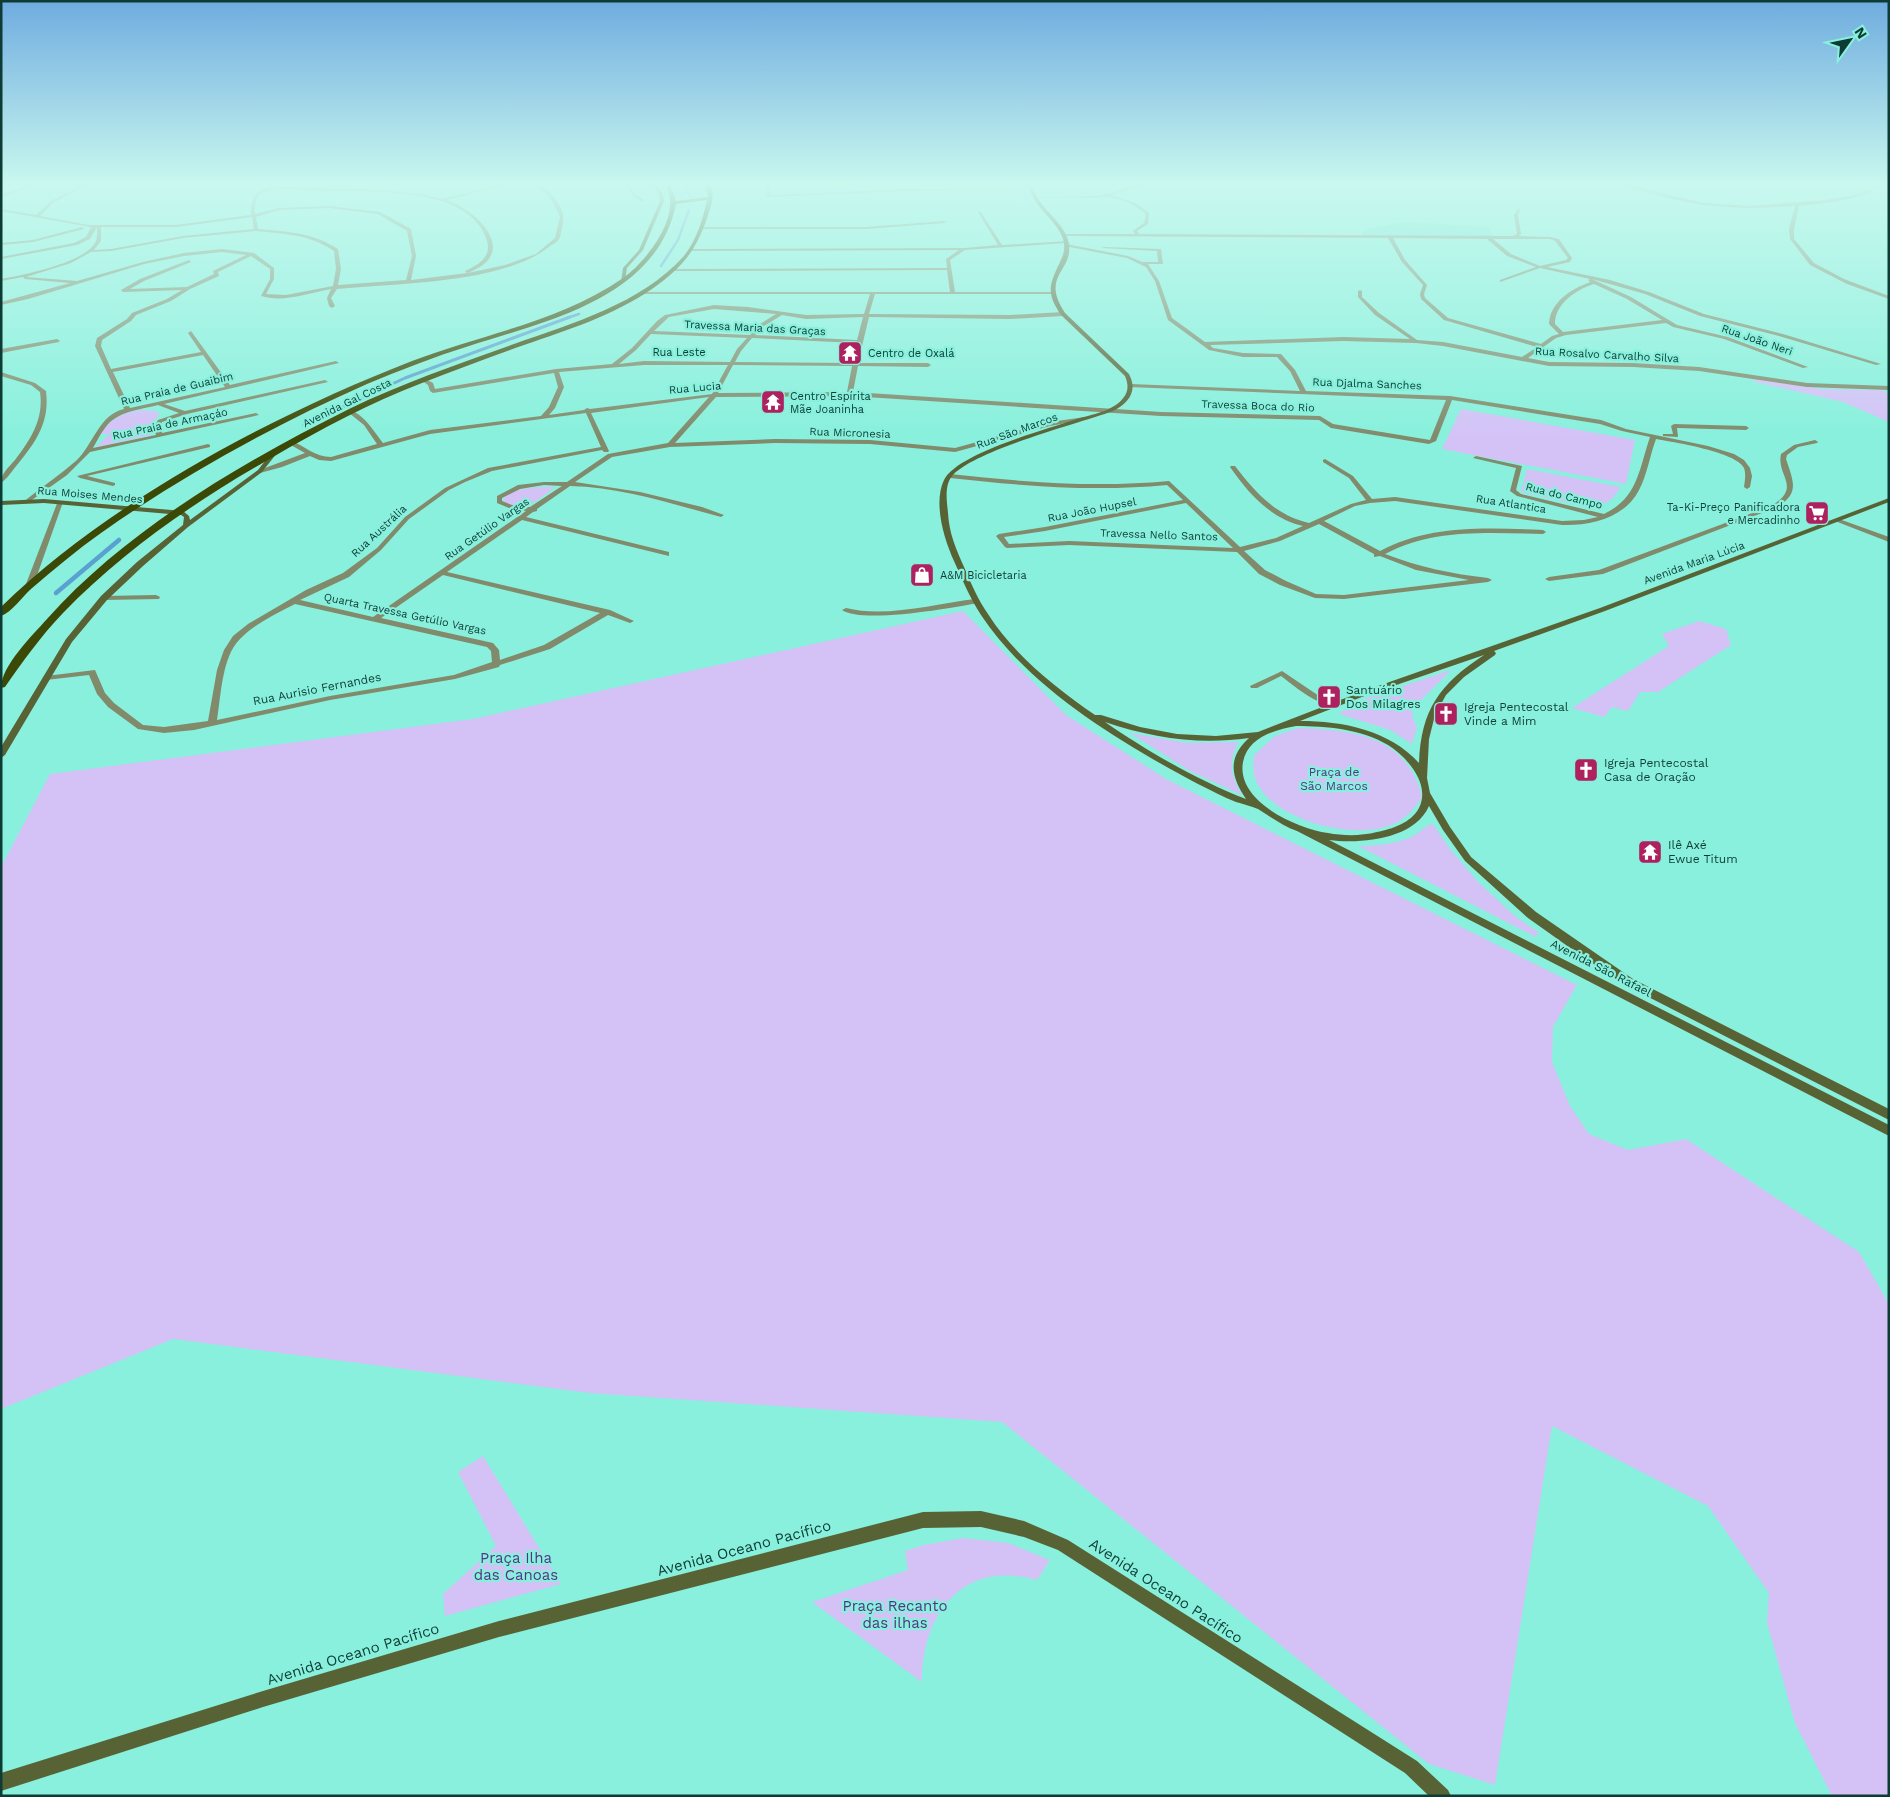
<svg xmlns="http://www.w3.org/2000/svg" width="1890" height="1797" font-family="'Work Sans',sans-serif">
	<rect width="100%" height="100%" fill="#88f0dc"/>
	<!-- built -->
	<polygon fill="#70e3cf" points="1403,222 1488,227 1494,237 1363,236 1362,232 1369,229"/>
	<!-- green -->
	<g fill="#d4c2f7">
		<polygon points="1752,378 1822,389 1883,390 1889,394 1889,422 1843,402 1755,382"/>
		<polygon points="1461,409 1635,440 1626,484 1442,449"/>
		<path d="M 141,410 L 157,411 L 159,415 L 151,425 L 152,435 L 96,447 L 110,434 L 100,434 C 111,419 121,413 141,410 Z"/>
		<polygon points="1527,469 1621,487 1612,499 1596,509 1521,492"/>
		<path d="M 555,487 C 541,498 520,517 503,500 C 508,487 543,487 555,487 Z"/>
		<polygon points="963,611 1066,715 1166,779 1577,985 1553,1027 1552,1062 1570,1106 1589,1134 1628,1150 1686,1139 1859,1252 1889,1304 1889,1796 1832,1796 1795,1723 1767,1623 1769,1593 1708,1506 1552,1426 1495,1785 1429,1764 1002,1422 590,1393 173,1339 1,1409 1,867 50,774 473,719"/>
		<polygon points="1699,621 1726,629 1731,645 1658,692 1640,692 1628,711 1612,707 1604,717 1572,708 1669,646 1662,634"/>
		<polygon points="1451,670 1412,709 1413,719 1417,727 1412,744 1390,730 1339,714 1356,702"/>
		<path d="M 1298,728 C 1352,730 1407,735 1422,797 C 1417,805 1410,814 1401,820 C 1364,845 1270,822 1255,778 C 1253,770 1253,762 1254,755 L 1275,736 Z"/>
		<path d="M 1130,733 L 1187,743 L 1238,742 C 1228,761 1231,777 1242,795 L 1190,771 Z"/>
		<path d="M 1433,824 L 1450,849 L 1478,882 L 1516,917 L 1538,932 L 1536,937 L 1358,846 C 1377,846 1396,844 1413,836 C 1421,832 1425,825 1433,824 Z"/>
		<polygon points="483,1456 561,1584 445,1616 443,1594 496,1546 458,1472"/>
		<path d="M 963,1538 L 1008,1543 L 1050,1560 L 1037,1580 C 963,1559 922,1613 922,1682 L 812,1602 L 908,1570 L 905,1551 L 924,1545 Z"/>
	</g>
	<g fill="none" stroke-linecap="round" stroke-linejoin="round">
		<!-- stream-far2 -->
		<g stroke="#5aa1d1" stroke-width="2.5">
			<polyline points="685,185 691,197"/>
			<polyline points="661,266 678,240 689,210"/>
			<polyline points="567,318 579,314"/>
		</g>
		<!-- stream-far1 -->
		<polyline stroke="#5aa1d1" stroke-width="3" points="304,425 405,378 570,317"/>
		<!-- stream -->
		<polyline stroke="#5aa1d1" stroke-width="4.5" points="56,593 119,540"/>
		<!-- street -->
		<g fill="#818a6b" fill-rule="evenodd">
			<polygon points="29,185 35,185 1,197 1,195"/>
			<path d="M 82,185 L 87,185 L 53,203 L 40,216 L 88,225 L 176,225 L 251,215 L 251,207 L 254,197 L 258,192 L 266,188 L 286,187 L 386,190 L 421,194 L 442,199 L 498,185 L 505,185 L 447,200 C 465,206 504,234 490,257 C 486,265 476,269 468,273 L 505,265 L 536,254 L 555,238 L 560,217 L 558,212 L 548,195 L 535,185 C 545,185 553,195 558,203 C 564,212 564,218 562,228 C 561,231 561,236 559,239 C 558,242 553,244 550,246 C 504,284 396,283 337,289 L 331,298 L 335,306 L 332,308 L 329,306 L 327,298 L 331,289 C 309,293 283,303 261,296 L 270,279 L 270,269 L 251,256 L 218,272 L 219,276 L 190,289 L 171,301 L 136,315 L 131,321 L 102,340 L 101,346 L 111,369 L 201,352 L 188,333 L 191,331 L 230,385 L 336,361 L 339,363 L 164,404 L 185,411 L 325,380 L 328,382 L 187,414 L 162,422 L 160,427 L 162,433 L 256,413 L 259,415 L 90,452 L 67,475 L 29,502 L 26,500 L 27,499 C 43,486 61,474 77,460 C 94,443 99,415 124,409 L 95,346 L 97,338 L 127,319 L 132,313 L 167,299 L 182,290 L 123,292 L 121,290 L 140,279 L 189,260 L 191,262 L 144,281 L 130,289 L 187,287 L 214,274 L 213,271 L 246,255 L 222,252 L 184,256 L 144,264 L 28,299 L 1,305 L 1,302 L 70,283 L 25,279 L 23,277 L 1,281 L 1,279 C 24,275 83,263 95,243 C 98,238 97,232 97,227 L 90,239 L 77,245 L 1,259 L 1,257 L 74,243 L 86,237 L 91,227 L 1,211 L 1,209 L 36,215 L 51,201 ZM 279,189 C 297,189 315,191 333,191 C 376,192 472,187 487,241 C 492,257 478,265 465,271 L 467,273 L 411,280 L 416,256 L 411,229 L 380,212 L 329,206 L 279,208 L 255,214 C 254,195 261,190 279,189 ZM 329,208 L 378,214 L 407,231 L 412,256 L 406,280 L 338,285 L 341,269 L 338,249 C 312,232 288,232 258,229 L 256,217 L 279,210 ZM 252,217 L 254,229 L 183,236 L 111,249 L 94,250 L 101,241 L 101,227 L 176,227 ZM 256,231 C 285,234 309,234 334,251 L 336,269 L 333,286 L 286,295 L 266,294 L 274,279 L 274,268 L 254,253 L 222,249 L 184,253 L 143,262 L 77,281 L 26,277 L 71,263 L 91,252 L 111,251 L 183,238 ZM 203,355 L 225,387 L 130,408 L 113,372 ZM 158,405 L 179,413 L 158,420 L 154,427 L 156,435 L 93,448 C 97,441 100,434 105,428 C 117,411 139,410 158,405 Z"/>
			<polygon points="625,185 629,185 636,195 644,200 644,202 634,197"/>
			<polygon points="767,185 771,185 770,195 908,189 1033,190 908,191 768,197 766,196"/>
			<path d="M 1137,185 L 1144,185 L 1111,195 L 1136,203 L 1149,213 L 1148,224 L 1137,231 L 1139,234 L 1513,236 L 1517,234 L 1514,215 L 1518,209 L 1520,209 L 1518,215 L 1521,234 L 1519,236 L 1550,237 L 1559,239 L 1572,258 L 1570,262 L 1547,267 L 1610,280 L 1649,292 L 1704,314 L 1783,334 L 1881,364 L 1876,365 L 1779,336 L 1700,316 L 1645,294 L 1592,279 L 1631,297 L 1677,325 L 1728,337 L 1808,367 L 1803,368 L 1724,339 L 1673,327 L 1666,323 L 1566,335 L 1556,338 L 1528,358 L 1549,362 L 1633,363 L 1699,367 L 1807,383 L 1889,386 L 1889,390 L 1807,387 L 1699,371 L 1633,367 L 1549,366 L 1443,346 L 1416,343 L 1343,341 L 1210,345 L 1213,348 L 1243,353 L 1281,354 L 1295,370 L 1306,391 L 1450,396 L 1601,420 L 1626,429 L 1708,446 L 1734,454 L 1744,460 L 1750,468 L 1752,476 L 1750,487 L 1747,489 L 1744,487 C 1745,481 1746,473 1744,468 C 1737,452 1673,442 1656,439 C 1650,455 1647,475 1639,490 C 1625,518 1590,526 1562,525 L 1395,501 L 1370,503 L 1355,506 L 1324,521 L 1380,551 C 1431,524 1487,528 1543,530 L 1546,532 L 1543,534 C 1489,533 1434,528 1385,554 C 1419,567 1452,574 1488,578 L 1492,580 L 1488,582 L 1344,599 L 1315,598 L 1280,585 L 1259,574 L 1237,552 L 1069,545 L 1007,548 L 1005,547 L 996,536 L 999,534 L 1045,527 L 1183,500 L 1167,485 C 1094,492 1023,486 950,478 L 947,476 L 950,474 C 1023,482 1095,488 1169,481 L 1240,547 L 1276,538 L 1303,526 C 1270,518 1249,494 1230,467 L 1231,466 L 1235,466 C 1255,492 1275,515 1309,523 L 1351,504 L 1366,500 L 1349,478 L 1323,462 L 1323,460 L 1325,459 L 1353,476 L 1372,499 L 1395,497 L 1562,521 L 1584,520 L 1598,517 L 1517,496 L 1510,491 L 1516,468 L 1473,458 L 1476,456 L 1522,466 L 1516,490 L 1521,494 L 1604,514 C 1638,498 1639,469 1650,437 L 1622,431 L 1600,424 L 1452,400 L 1436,441 L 1429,444 L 1331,428 L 1319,420 L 1161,416 L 850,396 L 716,397 L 675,443 L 775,439 L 870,440 L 955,448 L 1050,422 L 1085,417 L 1088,419 L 1050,426 L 955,452 L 870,444 L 775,443 L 670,447 L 612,457 L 575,482 L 640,492 L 702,507 L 724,515 L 721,517 C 672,504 621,487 570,486 L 537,509 L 537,511 L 533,512 L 526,517 L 669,552 L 669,556 L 522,520 L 447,572 L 610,610 L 634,621 L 630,623 L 608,615 L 550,649 L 500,665 L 499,667 L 455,679 L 330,700 L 194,730 L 164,733 L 138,729 L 108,707 L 97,694 L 89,675 L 46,680 L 42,678 L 46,676 L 95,670 L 105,693 L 114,703 L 143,725 L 164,727 L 208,721 L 217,670 L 224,650 L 233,636 L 248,624 L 306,590 L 343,573 L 377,548 L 405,517 L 445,488 L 488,468 L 601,447 L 586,413 L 430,434 L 331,461 L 319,460 L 310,456 L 282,467 L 260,473 L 257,471 L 305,453 L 289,444 L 289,442 L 291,441 C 305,446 315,457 331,457 L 377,444 L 364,425 L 349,413 L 349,411 C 362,411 375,433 383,443 L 430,430 L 541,416 L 549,407 L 558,387 L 554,373 L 433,393 L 430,391 L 428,385 L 421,380 L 424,378 L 433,383 L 435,389 L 556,369 L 612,364 L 632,348 L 657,321 L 665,315 L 714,305 L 748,307 L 806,315 L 864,314 L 870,294 L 638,294 L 640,292 L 950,292 L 947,270 L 673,271 L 671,269 L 947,268 L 946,259 L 959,250 L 690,251 L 692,249 L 964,248 L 998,245 L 978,212 L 980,211 L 1002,245 L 1068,241 L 1066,243 L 965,250 L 950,260 L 955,292 L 1053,292 L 1055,294 L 875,294 L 869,314 L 1010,315 L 1063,312 L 1066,314 L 1063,316 L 1010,319 L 869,317 L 858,363 L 928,363 L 931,365 L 928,367 L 858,366 L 853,392 L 1161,412 L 1320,416 L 1333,424 L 1430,440 L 1446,400 L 1129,387 L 1129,385 L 1131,384 L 1300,391 L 1290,371 L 1277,357 L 1243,357 L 1209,350 L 1168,320 L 1155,281 L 1146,267 L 1127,258 L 1064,246 L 1066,244 L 1128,256 L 1142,262 L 1158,262 L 1157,251 L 1102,248 L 1104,247 L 1161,249 L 1163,264 L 1148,264 L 1159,281 L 1172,318 L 1205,342 L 1343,337 L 1410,339 L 1375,315 L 1358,297 L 1358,291 L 1360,290 L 1362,291 L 1362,297 L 1379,313 L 1417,340 L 1443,342 L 1522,357 L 1537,347 L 1444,320 L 1421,299 L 1420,294 L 1423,285 L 1402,262 L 1388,238 L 1064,236 L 1062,234 L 1135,234 L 1133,231 L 1144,223 L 1146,214 C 1133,204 1115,194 1098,198 L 1032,197 L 1098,196 ZM 1393,238 L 1487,239 L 1507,256 L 1536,267 L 1500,280 L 1500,282 L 1540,268 L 1590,279 L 1588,280 L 1590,282 C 1571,289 1550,302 1549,324 L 1559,334 L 1552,336 L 1541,344 L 1448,318 L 1425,298 L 1424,294 L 1427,285 L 1405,260 ZM 1493,239 L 1550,239 L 1555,241 L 1568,258 L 1566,260 L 1540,266 L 1511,254 ZM 1594,284 L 1627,299 L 1662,320 L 1563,332 L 1555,324 C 1555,303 1576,290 1594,284 ZM 714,309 L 776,314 L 760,324 L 750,335 L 654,331 L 669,317 ZM 782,315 L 806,319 L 863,317 L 857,340 L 755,335 L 764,326 ZM 651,334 L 747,338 L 737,349 L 730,362 L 644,361 L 619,364 L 636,350 ZM 752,338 L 856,343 L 853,363 L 735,362 L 741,351 ZM 644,365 L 728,365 L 712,394 L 590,409 L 587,408 L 584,410 L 549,415 L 555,408 L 564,387 L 559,372 ZM 733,365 L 852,366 L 847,392 L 718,393 ZM 709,397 L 668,443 L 608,454 L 567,482 L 544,482 L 518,485 L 497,496 L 497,503 L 509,508 L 526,511 L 373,617 L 300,600 L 349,577 L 381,550 L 409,519 L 449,490 L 465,482 L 492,471 L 602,450 L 604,452 L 608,452 L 609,451 L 591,413 ZM 544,485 L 562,486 L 530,507 L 512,505 L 502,501 L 502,498 L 520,489 ZM 1186,503 L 1233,548 L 1069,541 L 1009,544 L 1004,537 L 1045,531 ZM 1319,524 L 1374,554 L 1374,557 L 1380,556 L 1416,570 L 1469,580 L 1344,595 L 1316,594 L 1286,581 L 1265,570 L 1244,551 L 1280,541 ZM 443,575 L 600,613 L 544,645 L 500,660 L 499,650 L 493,643 L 381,618 ZM 295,604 L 487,647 L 491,651 L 492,662 L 454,675 L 330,696 L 217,720 C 221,696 222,656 240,639 C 254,624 276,614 295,604 Z"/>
			<path d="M 1622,185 L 1629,185 L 1703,203 L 1750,206 L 1826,200 L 1849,196 L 1866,191 L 1877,185 L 1882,185 C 1859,201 1826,203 1799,206 L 1794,229 L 1794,239 L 1814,263 L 1844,279 L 1889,296 L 1889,299 L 1847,284 L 1810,265 L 1790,239 L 1789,229 L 1795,206 C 1743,210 1702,208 1652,194 C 1642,191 1631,189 1622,185 Z"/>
			<polygon points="946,221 944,223 866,229 701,229 699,228 701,227 866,227"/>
			<polygon points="82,227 84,229 33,242 1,245 1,243 33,240"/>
			<polygon points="57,339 60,341 59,342 1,353 1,349"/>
			<path d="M 1,372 L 35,383 L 46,391 C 50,422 36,442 17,465 C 12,471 7,479 1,483 C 1,473 9,467 15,460 C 31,439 44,419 40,392 L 31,385 L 1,376 Z"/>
			<polygon points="1674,424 1746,426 1749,428 1746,430 1677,428 1678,437 1663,436 1663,434 1673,434 1671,426"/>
			<path d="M 1815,440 L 1818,442 L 1817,443 L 1798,447 L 1787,455 L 1786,459 C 1794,483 1800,494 1775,508 L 1603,574 L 1549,581 L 1545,579 L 1549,577 L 1599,570 L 1771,506 C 1803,487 1776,476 1781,454 L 1794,445 Z"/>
			<polygon points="208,444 210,445 210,447 87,476 115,483 115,485 113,486 80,478 77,476"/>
			<polygon points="58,501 63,502 34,584 33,586 27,586 26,584"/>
			<polygon points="1835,519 1839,519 1889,537 1889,542 1835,521"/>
			<polygon points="156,595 160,597 159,599 104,600 100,598 104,596"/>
			<path d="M 975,599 L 978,599 L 978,603 C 952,608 862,624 842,610 L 846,608 C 885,618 935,604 975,599 Z"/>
			<path d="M 1282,671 L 1322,698 L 1339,698 L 1343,701 C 1325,714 1296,687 1281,676 L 1257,688 L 1251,688 L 1250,686 Z"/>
		</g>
		<!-- secondary -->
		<g fill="#586335" fill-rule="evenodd">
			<polygon points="653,185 657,185 663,194 664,201 643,250 627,268 625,281 621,282 623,268 639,250 660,201 659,194"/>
			<path d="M 1028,185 L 1032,185 C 1038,209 1065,221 1069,244 C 1073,272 1040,275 1065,313 L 1129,374 C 1138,391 1129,403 1113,411 C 1077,424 975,450 952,476 C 944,486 947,502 948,513 C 949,533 956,549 964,567 C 971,583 978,600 988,614 C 1014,655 1056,688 1095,715 L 1101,715 L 1140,727 L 1177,734 L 1216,736 L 1258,732 L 1361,692 L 1600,608 L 1889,498 L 1889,502 L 1605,611 L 1494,651 L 1496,653 L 1495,655 L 1464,677 L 1446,695 L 1435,715 L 1429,739 L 1427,778 L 1430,793 L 1450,827 L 1471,857 L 1536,912 L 1633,979 L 1889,1109 L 1889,1120 L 1625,985 L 1573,950 L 1528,918 L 1465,861 L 1443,830 L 1429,806 C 1414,840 1360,844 1329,840 L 1889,1125 L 1889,1136 L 1297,831 C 1283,826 1271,817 1258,809 C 1251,806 1243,804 1236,802 C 1223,797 1211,790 1198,784 C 1121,743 1030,689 981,615 C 970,598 962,579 954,561 C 944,539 933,503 944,480 C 957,453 1051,428 1080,418 C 1095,414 1115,410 1124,397 C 1129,390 1128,383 1125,376 L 1061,315 C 1046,293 1049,285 1060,262 C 1063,256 1065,250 1064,243 C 1060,221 1034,210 1028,185 ZM 1484,655 C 1440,684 1421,709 1419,763 C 1389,730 1343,721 1300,721 L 1367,695 ZM 1105,722 C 1152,738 1199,745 1249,738 C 1227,758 1231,777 1246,799 C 1201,782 1145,750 1105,722 ZM 1296,726 C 1327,726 1361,729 1388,745 C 1407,757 1431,784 1419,808 C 1411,823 1392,829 1377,832 C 1361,836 1344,836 1328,833 C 1295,828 1236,801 1243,762 C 1248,737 1275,730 1296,726 Z"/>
			<polygon points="272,452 277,453 262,472 188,527 143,566 107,600 72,642 5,755 1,758 1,747 66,639 101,596 137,562 183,525 184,517 181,515 44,503 1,505 1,501 44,499 183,511 189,516 190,520 258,470"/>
			<polygon points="981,1511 1024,1521 1068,1540 1417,1761 1448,1790 1451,1796 1429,1796 1405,1773 1058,1550 1024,1537 981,1527 923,1528 499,1637 263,1707 1,1791 1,1773 263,1691 499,1621 923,1512"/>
		</g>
		<!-- primary -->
		<path fill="#3c4805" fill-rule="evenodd" d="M 665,185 L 670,185 L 676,201 L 708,197 L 705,185 L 710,185 C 716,195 711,205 708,215 C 697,250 682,268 652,289 C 614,315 568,330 524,345 C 490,357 456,370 422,383 C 370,403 321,429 273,457 C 197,500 124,550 63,613 C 41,636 23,661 5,687 L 1,688 C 1,666 32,636 47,619 C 126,530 243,462 349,409 C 402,383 459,364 514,344 C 573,323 640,304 683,257 C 696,242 703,219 707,200 L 676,204 C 657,298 547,321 469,346 C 434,357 400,370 367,384 C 274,425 183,475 101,533 C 77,550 54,569 31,589 C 22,597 12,612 1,616 L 1,607 C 110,501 271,416 412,361 C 482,334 560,322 623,278 C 646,262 684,214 665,185 Z"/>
	</g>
	<!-- sky -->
	<linearGradient id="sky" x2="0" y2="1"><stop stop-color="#6facdf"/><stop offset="0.42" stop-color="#c9f8ef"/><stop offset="1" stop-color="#c9f8ef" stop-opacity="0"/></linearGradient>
	<rect width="1890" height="437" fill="url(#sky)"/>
	<!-- icons -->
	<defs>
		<symbol id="temple-square" viewBox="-11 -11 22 22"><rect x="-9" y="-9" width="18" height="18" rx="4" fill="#ad215f" stroke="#88f0dc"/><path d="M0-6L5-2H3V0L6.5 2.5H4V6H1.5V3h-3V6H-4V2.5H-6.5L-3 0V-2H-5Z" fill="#fff"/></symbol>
		<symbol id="supermarket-square" viewBox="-11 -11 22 22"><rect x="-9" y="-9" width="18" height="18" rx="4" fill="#ad215f" stroke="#88f0dc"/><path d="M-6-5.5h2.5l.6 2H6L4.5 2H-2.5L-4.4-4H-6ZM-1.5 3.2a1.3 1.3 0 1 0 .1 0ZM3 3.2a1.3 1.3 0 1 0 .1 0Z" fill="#fff"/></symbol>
		<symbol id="shop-square" viewBox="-11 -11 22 22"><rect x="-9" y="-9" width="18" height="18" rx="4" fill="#ad215f" stroke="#88f0dc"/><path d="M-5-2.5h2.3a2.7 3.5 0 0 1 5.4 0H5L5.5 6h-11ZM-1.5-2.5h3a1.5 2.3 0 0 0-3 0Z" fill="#fff"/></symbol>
		<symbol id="church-square" viewBox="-11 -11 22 22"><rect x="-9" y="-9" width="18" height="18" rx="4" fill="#ad215f" stroke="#88f0dc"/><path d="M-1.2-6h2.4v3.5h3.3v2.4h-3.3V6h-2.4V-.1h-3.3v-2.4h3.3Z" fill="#fff"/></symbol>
	</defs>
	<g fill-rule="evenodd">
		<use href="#temple-square" x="836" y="339" width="28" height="28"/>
		<use href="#temple-square" x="759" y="388" width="28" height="28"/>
		<use href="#supermarket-square" x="1803" y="499" width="28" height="28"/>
		<use href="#shop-square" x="908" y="561" width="28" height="28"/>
		<use href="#church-square" x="1315" y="683" width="28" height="28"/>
		<use href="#church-square" x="1432" y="700" width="28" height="28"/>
		<use href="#church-square" x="1572" y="756" width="28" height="28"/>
		<use href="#temple-square" x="1636" y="838" width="28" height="28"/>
	</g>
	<g text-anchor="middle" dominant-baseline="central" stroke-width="4.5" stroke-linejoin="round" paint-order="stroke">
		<!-- far-street labels -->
		<g font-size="11" fill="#0d3c34" stroke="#88f0dc">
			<text transform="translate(755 328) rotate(3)">Travessa Maria das Graças</text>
			<text transform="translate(1757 340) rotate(19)">Rua João Neri</text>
			<text x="679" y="352">Rua Leste</text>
			<text transform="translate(1607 355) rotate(3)">Rua Rosalvo Carvalho Silva</text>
			<text transform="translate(1367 384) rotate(2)">Rua Djalma Sanches</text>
			<text transform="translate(695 388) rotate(-5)">Rua Lucia</text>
			<text transform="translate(177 389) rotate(-13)">Rua Praia de Guaibim</text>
			<text transform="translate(347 403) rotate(-26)">Avenida Gal Costa</text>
			<text transform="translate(1258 406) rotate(2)">Travessa Boca do Rio</text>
			<text transform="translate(170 424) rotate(-12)">Rua Praia de Armaçáo</text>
			<text transform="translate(1017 431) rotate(-20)">Rua São Marcos</text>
			<text transform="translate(850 433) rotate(2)">Rua Micronesia</text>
			<text transform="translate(90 495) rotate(5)">Rua Moises Mendes</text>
			<text transform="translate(1564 496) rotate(14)">Rua do Campo</text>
			<text transform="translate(1511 504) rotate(9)">Rua Atlantica</text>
			<text transform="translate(1092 510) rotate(-11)">Rua João Hupsel</text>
			<text transform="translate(487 529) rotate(-35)">Rua Getúlio Vargas</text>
			<text transform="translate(379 531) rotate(-43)">Rua Austrália</text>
			<text transform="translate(1159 535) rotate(2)">Travessa Nello Santos</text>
			<text transform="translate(1694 563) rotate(-20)">Avenida Maria Lúcia</text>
			<text transform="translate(405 614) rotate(12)">Quarta Travessa Getúlio Vargas</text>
		</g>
		<!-- far-poi labels -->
		<g font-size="11" fill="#0d3c34" stroke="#88f0dc" text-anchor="start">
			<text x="868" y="353">Centro de Oxalá</text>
			<text x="790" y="396">Centro Espírita<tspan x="790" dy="13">Mãe Joaninha</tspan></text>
			<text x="1800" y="507" text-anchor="end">Ta-Ki-Preço Panificadora<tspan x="1800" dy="13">e Mercadinho</tspan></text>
			<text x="940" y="575">A&amp;M Bicicletaria</text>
		</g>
		<!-- street labels -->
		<g font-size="12" fill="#0d3c34" stroke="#88f0dc">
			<text transform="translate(317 689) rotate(-11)">Rua Aurisio Fernandes</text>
			<text transform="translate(1601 968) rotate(27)">Avenida São Rafael</text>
		</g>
		<!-- poi labels -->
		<g font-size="12" fill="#0d3c34" stroke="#88f0dc" text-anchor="start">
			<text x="1346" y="690">Santuário<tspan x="1346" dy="14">Dos Milagres</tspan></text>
			<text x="1464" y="707">Igreja Pentecostal<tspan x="1464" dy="14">Vinde a Mim</tspan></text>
			<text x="1604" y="763">Igreja Pentecostal<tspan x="1604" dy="14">Casa de Oração</tspan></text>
			<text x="1668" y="845">Ilê Axé<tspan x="1668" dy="14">Ewue Titum</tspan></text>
		</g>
		<!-- park labels -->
		<g font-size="12" fill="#563485" stroke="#88f0dc">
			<text x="1334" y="772">Praça de<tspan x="1334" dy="14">São Marcos</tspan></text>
		</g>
		<!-- near-street labels -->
		<g font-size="15" fill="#0d3c34" stroke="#88f0dc">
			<text transform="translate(744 1548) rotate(-15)">Avenida Oceano Pacífico</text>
			<text transform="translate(1166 1591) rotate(33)">Avenida Oceano Pacífico</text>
			<text transform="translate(353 1654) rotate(-17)">Avenida Oceano Pacífico</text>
		</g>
		<!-- near-park labels -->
		<g font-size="15" fill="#563485" stroke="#88f0dc">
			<text x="516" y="1558">Praça Ilha<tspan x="516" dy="17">das Canoas</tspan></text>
			<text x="895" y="1606">Praça Recanto<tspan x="895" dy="17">das ilhas</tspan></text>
		</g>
	</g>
	<!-- border -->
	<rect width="1890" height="1797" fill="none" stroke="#0d3c34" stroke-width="5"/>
	<!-- north arrow -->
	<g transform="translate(1850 40) rotate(57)" stroke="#88f0dc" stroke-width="4" paint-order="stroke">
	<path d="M0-4L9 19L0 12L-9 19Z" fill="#0d3c34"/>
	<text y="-8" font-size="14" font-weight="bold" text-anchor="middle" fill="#0d3c34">N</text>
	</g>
</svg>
